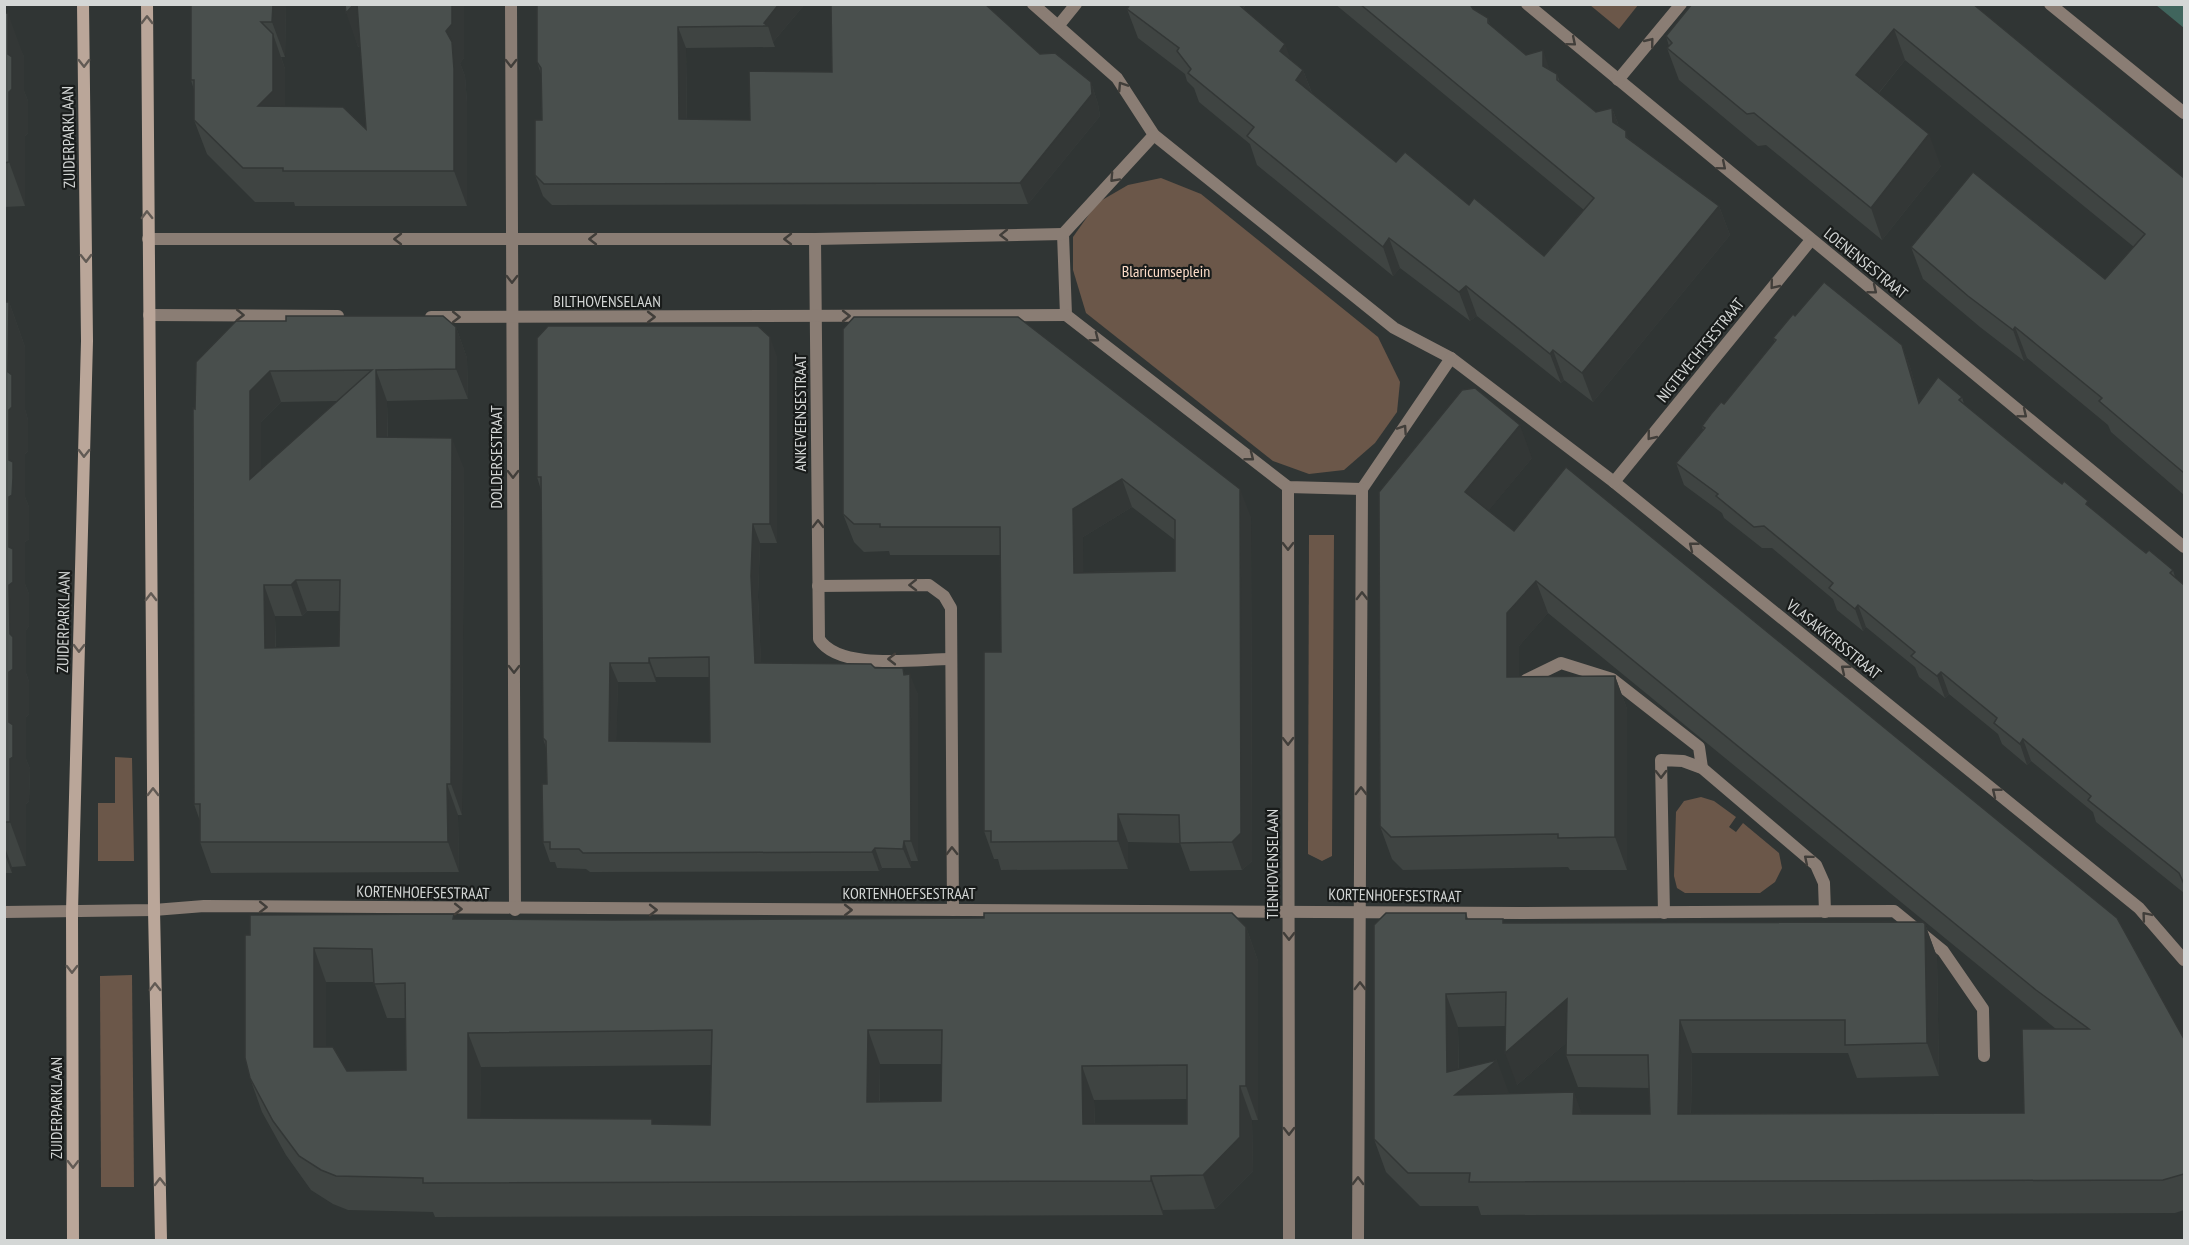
<svg xmlns="http://www.w3.org/2000/svg" width="2189" height="1245" font-family="'PT Sans Narrow',sans-serif">
	<rect width="100%" height="100%" fill="#303534"/>
	<!-- green -->
	<g fill="#6b5749">
		<polygon points="1590,5 1638,5 1619,29"/>
		<polygon points="1161,178 1201,194 1378,337 1400,382 1397,412 1375,443 1344,470 1309,474 1273,461 1086,313 1073,270 1073,237 1097,203 1128,185"/>
		<polygon points="1309,535 1334,535 1332,856 1322,861 1308,854"/>
		<polygon points="115,757 132,758 134,861 98,861 98,803 115,803"/>
		<polygon points="1701,797 1714,801 1736,817 1729,827 1736,832 1743,823 1779,853 1782,868 1775,882 1760,893 1685,893 1677,888 1674,876 1676,812 1684,801"/>
		<polygon points="132,975 134,1187 101,1187 100,976"/>
	</g>
	<!-- water -->
	<polygon fill="#40655d" points="2156,5 2184,5 2184,28"/>
	<g fill="none" stroke-linecap="round" stroke-linejoin="round">
		<!-- street -->
		<g stroke="#8a7d74" stroke-width="12">
			<polyline points="511,4 515,910"/>
			<polyline points="1033,4 1117,78 1154,135 1394,328 1451,358 1614,482 2139,908 2184,960"/>
			<polyline points="1527,4 2184,547"/>
			<polyline points="2050,4 2184,113"/>
			<polyline points="1059,25 1076,4"/>
			<polyline points="1618,80 1681,4"/>
			<polyline points="1154,135 1063,234 1066,315 1288,487 1362,489 1451,358"/>
			<polyline points="148,239 815,239 1063,234"/>
			<path d="M 815,239 L 819,639 C 839,671 916,659 951,659"/>
			<polyline points="149,315 338,316"/>
			<polyline points="431,317 1066,315"/>
			<polyline points="1614,482 1811,240"/>
			<polyline points="1288,487 1289,1240"/>
			<polyline points="818,586 929,585 944,596 951,608 953,910"/>
			<polyline points="1526,680 1561,663 1612,679 1699,747 1702,768"/>
			<polyline points="4,912 154,910 204,906 1520,913 1894,911 1943,951 1983,1009 1984,1056"/>
			<polyline points="1664,913 1661,760 1683,761 1702,768 1816,865 1824,883 1825,912"/>
			<polyline points="1358,1240 1362,489"/>
		</g>
		<!-- secondary -->
		<g stroke="#baa699" stroke-width="12">
			<polyline points="147,4 154,910 161,1240"/>
			<polyline points="73,1240 72,911 87,341 83,4"/>
		</g>
	</g>
	<!-- wall -->
	<g fill="#3f4442" fill-rule="evenodd">
		<polygon points="191,4 286,4 285,57 281,57 285,69 285,106 366,129 360,46 358,47 345,4 464,4 464,58 460,63 465,76 467,103 467,206 295,206 294,202 255,202 207,154 194,120 194,90 191,80"/>
		<polygon points="537,4 805,4 773,42 775,47 686,48 687,119 750,120 832,72 1040,54 1091,82 1098,104 1100,116 1028,204 552,205 543,196 535,175 542,120 541,74 537,62"/>
		<polygon points="1130,4 1246,4 1243,9 1291,60 1303,70 1312,93 1396,162 1469,205 1544,256 1584,210 1335,4 1470,4 1473,9 1488,18 1490,25 1526,55 1557,74 1560,83 1596,112 1612,108 1619,126 1629,139 1719,206 1730,235 1593,402 1564,380 1561,383 1477,316 1470,321 1400,268 1393,276 1257,165 1250,144 1199,102 1194,88 1187,81 1185,74 1138,38 1127,9"/>
		<polygon points="1973,4 2184,178 2184,495 2111,432 2108,425 2027,358 2024,361 1980,327 1923,279 1911,247 2105,279 2134,247 1905,60 1879,93 1941,166 1882,240 1766,145 1758,146 1679,80 1667,48 1669,46 1666,36"/>
		<polygon points="4,13 24,57 24,91 28,101 28,133 25,136 25,206 4,207"/>
		<polygon points="4,302 9,302 25,347 25,409 28,420 28,451 25,454 25,497 29,507 29,539 25,542 25,584 29,594 29,626 26,630 26,673 29,682 29,714 26,717 26,759 30,769 29,801 26,804 26,866 12,867 12,873 4,873"/>
		<polygon points="1795,316 1902,345 1910,367 1920,402 1962,397 1964,404 2137,546 2173,570 2175,577 2184,585 2184,893 2096,822 2093,812 2031,761 2027,765 2002,744 1998,734 1949,694 1945,698 1919,677 1915,667 1894,650 1866,627 1863,631 1837,610 1833,599 1772,548 1762,548 1724,518 1722,513 1684,485 1676,463 1703,430 1702,426 1724,404 1775,342 1773,338"/>
		<path d="M 286,321 L 456,327 L 467,358 L 468,399 L 387,401 L 388,437 L 464,468 L 462,815 L 458,815 L 459,872 L 211,873 L 200,842 L 200,821 L 194,804 L 195,409 ZM 337,401 L 261,469 L 261,422 L 281,402 ZM 307,611 L 340,611 L 339,646 L 276,647 L 275,616 L 302,616 Z"/>
		<path d="M 843,329 L 1251,517 L 1252,861 L 1242,870 L 1190,871 L 1180,843 L 1128,842 L 1128,869 L 1001,870 L 998,859 L 994,859 L 984,831 L 1001,652 L 1000,555 L 890,555 L 889,551 L 864,552 L 854,542 L 843,514 ZM 1132,507 L 1175,540 L 1175,571 L 1083,572 L 1083,537 Z"/>
		<path d="M 777,356 L 777,543 L 760,543 L 758,596 L 761,663 L 875,668 L 906,674 L 918,694 L 918,861 L 911,861 L 911,868 L 882,868 L 879,871 L 590,872 L 586,869 L 557,868 L 555,862 L 550,862 L 543,842 L 547,784 L 546,748 L 543,738 L 541,490 L 537,477 ZM 656,677 L 709,677 L 710,742 L 616,741 L 618,682 L 656,682 Z"/>
		<path d="M 1532,458 L 1488,511 L 2184,1039 L 2184,1210 L 2175,1213 L 1481,1215 L 1478,1206 L 1420,1206 L 1386,1172 L 1374,1139 L 1466,913 L 1468,919 L 1504,923 L 1925,924 L 1937,957 L 1939,1076 L 1857,1078 L 1848,1053 L 1692,1053 L 1691,1114 L 2024,1113 L 2056,1029 L 1548,613 L 1519,646 L 1519,677 L 1615,676 L 1627,709 L 1627,870 L 1570,870 L 1568,867 L 1403,870 L 1392,859 L 1380,826 L 1379,492 ZM 1505,1026 L 1517,1085 L 1566,1043 L 1566,1055 L 1578,1087 L 1649,1088 L 1650,1114 L 1582,1114 L 1507,1094 L 1509,1093 L 1459,1069 L 1458,1027 Z"/>
		<path d="M 455,919 L 1246,927 L 1258,961 L 1258,1120 L 1252,1120 L 1253,1171 L 1215,1209 L 1163,1210 L 1163,1215 L 435,1217 L 433,1212 L 348,1210 L 333,1204 L 311,1190 L 286,1155 L 262,1112 L 250,1078 L 250,935 ZM 326,982 L 374,982 L 387,1018 L 406,1018 L 406,1070 L 347,1071 L 326,1047 ZM 880,1064 L 942,1064 L 941,1101 L 880,1102 ZM 711,1065 L 710,1125 L 654,1124 L 480,1118 L 481,1067 ZM 1187,1099 L 1187,1124 L 1095,1124 L 1094,1100 Z"/>
	</g>
	<!-- shaded-wall -->
	<g fill="#333736">
		<polygon points="273,4 286,4 285,57 272,22"/>
		<polygon points="354,4 358,4 369,36 358,47 346,13"/>
		<polygon points="452,4 464,4 464,58 460,63 465,76 467,103 467,206 454,171 446,31"/>
		<polygon points="779,4 805,4 773,42 768,26 764,23"/>
		<polygon points="1227,4 1246,4 1233,21"/>
		<polygon points="8,13 24,57 24,91 28,101 28,133 25,136 25,206 9,162"/>
		<polygon points="678,27 686,48 687,140 679,119"/>
		<polygon points="1894,29 1905,60 1868,106 1856,75"/>
		<polygon points="273,34 285,69 285,125 258,106"/>
		<polygon points="1285,44 1296,73 1280,51"/>
		<polygon points="1543,50 1553,79 1543,66"/>
		<polygon points="1303,70 1314,99 1296,80"/>
		<polygon points="1091,82 1098,104 1100,116 1028,204 1020,183"/>
		<polygon points="1612,108 1623,137 1613,122"/>
		<polygon points="1929,134 1941,166 1882,240 1871,208"/>
		<polygon points="1719,206 1730,235 1593,402 1582,373"/>
		<polygon points="1389,238 1400,268 1393,276 1383,247"/>
		<polygon points="1466,286 1477,316 1470,321 1459,292"/>
		<polygon points="9,302 25,347 25,409 28,420 28,451 25,454 25,497 29,507 29,539 25,542 25,584 29,594 29,626 26,630 26,673 29,682 29,714 26,717 26,759 30,769 29,801 26,804 26,866 10,822"/>
		<polygon points="456,327 467,358 468,399 456,369"/>
		<polygon points="2015,327 2027,358 2024,361 2013,330"/>
		<polygon points="770,337 777,356 777,543 770,524"/>
		<polygon points="1902,345 1910,367 1927,425 1919,403"/>
		<polygon points="1553,350 1564,380 1561,383 1550,354"/>
		<polygon points="376,370 387,401 388,468 377,437"/>
		<polygon points="270,371 281,402 261,422 261,509 250,479 250,391"/>
		<polygon points="1520,425 1532,458 1477,525 1465,492"/>
		<polygon points="452,438 464,468 462,815 451,784"/>
		<polygon points="1122,479 1132,507 1083,537 1084,601 1074,573 1073,509"/>
		<polygon points="1240,489 1251,517 1252,861 1242,870 1232,842"/>
		<polygon points="753,524 760,543 758,596 762,683 755,663 751,576"/>
		<polygon points="296,580 307,611 302,616 291,585"/>
		<polygon points="1536,581 1548,613 1519,646 1519,710 1507,677 1507,613"/>
		<polygon points="264,585 275,616 276,678 265,648"/>
		<polygon points="1858,605 1866,627 1863,631 1855,609"/>
		<polygon points="649,658 656,677 656,682 649,663"/>
		<polygon points="610,663 618,682 616,761 609,741"/>
		<polygon points="903,668 910,687 910,674 918,694 918,861 911,841"/>
		<polygon points="1941,672 1949,694 1945,698 1937,676"/>
		<polygon points="1615,676 1627,709 1627,870 1615,837"/>
		<polygon points="2023,739 2031,761 2027,765 2020,744"/>
		<polygon points="447,784 458,815 459,872 448,842"/>
		<polygon points="1118,814 1128,842 1128,869 1118,841"/>
		<polygon points="904,841 911,861 911,868 903,849"/>
		<polygon points="4,845 12,867 12,873 4,852"/>
		<polygon points="875,848 882,868 879,871 872,852"/>
		<polygon points="1925,924 1937,957 1939,1076 1927,1043"/>
		<polygon points="1246,927 1258,961 1258,1120 1246,1086"/>
		<polygon points="314,948 326,982 326,1081 314,1047"/>
		<polygon points="1446,994 1458,1027 1459,1092 1497,1060 1509,1093 1467,1128 1447,1072"/>
		<polygon points="1567,999 1579,1032 1517,1085 1505,1053"/>
		<polygon points="1680,1020 1692,1053 1690,1147 1678,1114"/>
		<polygon points="868,1030 880,1064 879,1136 867,1102"/>
		<polygon points="468,1033 481,1067 480,1152 468,1118"/>
		<polygon points="1082,1066 1094,1100 1096,1158 1083,1124"/>
		<polygon points="1240,1086 1252,1120 1253,1171 1215,1209 1203,1175"/>
		<polygon points="1574,1092 1586,1125 1573,1114"/>
		<polygon points="1151,1176 1163,1210 1163,1215 1151,1181"/>
	</g>
	<!-- building -->
	<g fill="#494f4d" stroke="#333736" stroke-width="1.5" fill-rule="evenodd">
		<polygon points="191,4 273,4 272,22 261,22 273,34 273,91 258,106 343,107 366,129 357,4 452,4 452,24 446,31 452,42 454,69 454,171 283,171 283,168 243,168 194,120 194,80 191,80"/>
		<polygon points="345,4 354,4 346,13"/>
		<polygon points="537,4 779,4 764,23 768,26 678,27 679,119 750,120 749,71 832,72 831,4 985,4 1040,54 1055,53 1091,82 1092,94 1020,183 544,184 535,175 535,120 542,120 541,68 537,62"/>
		<polygon points="1130,4 1238,4 1285,44 1280,51 1303,70 1296,80 1363,135 1396,162 1405,152 1469,205 1474,198 1544,256 1594,198 1360,4 1470,4 1473,9 1488,18 1488,23 1526,55 1543,50 1543,66 1557,74 1557,80 1596,112 1612,108 1613,122 1626,131 1626,137 1719,206 1582,373 1553,350 1550,354 1466,286 1459,292 1389,238 1383,247 1247,136 1254,127 1188,73 1191,69 1177,51 1179,48 1127,9"/>
		<polygon points="1692,4 1973,4 2184,178 2184,473 2099,401 2102,398 2015,327 2013,330 1968,296 1911,247 1973,172 2105,279 2145,234 1894,29 1856,75 1929,134 1871,208 1754,113 1747,114 1667,48 1672,43 1666,36"/>
		<polygon points="4,13 8,13 8,54 12,57 12,89 9,92 9,162 4,163"/>
		<polygon points="1824,282 1902,345 1919,403 1938,377 1962,397 1959,400 2053,477 2062,484 2064,481 2088,501 2086,504 2137,546 2146,553 2149,550 2173,570 2170,573 2184,585 2184,884 2179,873 2088,800 2091,796 2023,739 2020,744 1994,723 1997,718 1941,672 1937,676 1911,656 1915,652 1858,605 1855,609 1829,588 1833,583 1764,526 1754,527 1716,496 1718,494 1676,463 1705,428 1702,426 1711,414 1721,402 1724,404 1776,340 1773,338 1793,314 1795,316"/>
		<polygon points="4,302 9,302 8,372 12,375 12,407 9,410 9,460 13,462 13,478 12,495 9,497 9,547 13,549 13,582 9,585 10,634 13,637 13,669 9,672 9,722 13,725 13,757 10,759 10,822 4,822"/>
		<path d="M 286,316 L 443,316 L 456,327 L 456,369 L 376,370 L 377,437 L 452,438 L 451,784 L 447,784 L 448,842 L 200,842 L 200,804 L 194,804 L 193,408 L 195,409 L 196,362 L 236,321 L 286,321 ZM 372,370 L 250,479 L 250,391 L 270,371 ZM 296,580 L 340,580 L 339,646 L 265,648 L 264,585 L 291,585 Z"/>
		<path d="M 854,317 L 1018,317 L 1240,489 L 1241,833 L 1232,842 L 1180,843 L 1179,815 L 1118,814 L 1118,841 L 991,842 L 991,831 L 984,831 L 984,652 L 1001,652 L 1000,527 L 880,527 L 880,524 L 854,524 L 843,514 L 843,329 ZM 1122,479 L 1175,520 L 1175,571 L 1074,573 L 1073,509 Z"/>
		<path d="M 548,326 L 758,326 L 770,337 L 770,524 L 753,524 L 751,576 L 755,663 L 871,664 L 875,668 L 903,668 L 904,675 L 910,674 L 911,841 L 904,841 L 903,849 L 875,848 L 872,852 L 583,853 L 579,849 L 550,849 L 550,842 L 543,842 L 542,784 L 547,784 L 546,741 L 543,738 L 541,477 L 537,477 L 537,338 ZM 709,657 L 710,742 L 609,741 L 610,663 L 649,663 L 649,658 Z"/>
		<path d="M 1475,388 L 1520,425 L 1465,492 L 1514,531 L 1566,467 L 2117,918 L 2184,1039 L 2184,1174 L 2163,1180 L 1469,1182 L 1470,1173 L 1408,1173 L 1374,1139 L 1374,925 L 1386,913 L 1466,913 L 1466,919 L 1503,919 L 1503,923 L 1923,922 L 1925,924 L 1927,1043 L 1845,1045 L 1845,1020 L 1680,1020 L 1678,1114 L 2024,1113 L 2022,1029 L 2089,1029 L 2036,990 L 1536,581 L 1507,613 L 1507,677 L 1615,676 L 1615,837 L 1558,838 L 1558,834 L 1391,837 L 1380,826 L 1379,492 L 1462,390 ZM 1506,992 L 1505,1053 L 1567,999 L 1566,1055 L 1648,1055 L 1650,1114 L 1573,1114 L 1574,1092 L 1455,1095 L 1497,1060 L 1447,1072 L 1446,994 Z"/>
		<path d="M 984,913 L 1232,913 L 1246,927 L 1246,1086 L 1240,1086 L 1240,1137 L 1203,1175 L 1151,1176 L 1151,1181 L 423,1183 L 423,1178 L 336,1176 L 321,1170 L 299,1156 L 273,1121 L 250,1078 L 245,1058 L 245,935 L 250,935 L 250,915 L 454,914 L 453,919 L 612,920 L 984,918 ZM 314,948 L 372,949 L 374,984 L 405,983 L 406,1070 L 347,1071 L 333,1047 L 314,1047 ZM 712,1030 L 710,1125 L 652,1124 L 652,1119 L 468,1118 L 468,1033 ZM 868,1030 L 942,1030 L 941,1101 L 867,1102 ZM 1187,1065 L 1187,1124 L 1083,1124 L 1082,1066 Z"/>
	</g>
	<!-- one-way arrows -->
	<defs><path id="oneway-chevron" d="M-2-3.5L2.5 0L-2 3.5" fill="none" stroke-width="1.6" stroke-linecap="round" stroke-linejoin="round" transform="scale(1.5)"/></defs>
	<g stroke="#615a54">
		<use href="#oneway-chevron" transform="translate(147 20) rotate(-90)"/>
		<use href="#oneway-chevron" transform="translate(84 63) rotate(89)"/>
		<use href="#oneway-chevron" transform="translate(147 215) rotate(-91)"/>
		<use href="#oneway-chevron" transform="translate(86 258) rotate(89)"/>
		<use href="#oneway-chevron" transform="translate(84 453) rotate(91)"/>
		<use href="#oneway-chevron" transform="translate(151 597) rotate(-90)"/>
		<use href="#oneway-chevron" transform="translate(79 648) rotate(91)"/>
		<use href="#oneway-chevron" transform="translate(153 792) rotate(-90)"/>
		<use href="#oneway-chevron" transform="translate(72 969) rotate(90)"/>
		<use href="#oneway-chevron" transform="translate(155 987) rotate(-91)"/>
		<use href="#oneway-chevron" transform="translate(73 1164) rotate(90)"/>
		<use href="#oneway-chevron" transform="translate(160 1182) rotate(-91)"/>
	</g>
	<g stroke="#413e3a">
		<use href="#oneway-chevron" transform="translate(1572 42) rotate(40)"/>
		<use href="#oneway-chevron" transform="translate(1650 42) rotate(-51)"/>
		<use href="#oneway-chevron" transform="translate(511 63) rotate(90)"/>
		<use href="#oneway-chevron" transform="translate(1122 86) rotate(-123)"/>
		<use href="#oneway-chevron" transform="translate(1722 166) rotate(40)"/>
		<use href="#oneway-chevron" transform="translate(1114 178) rotate(133)"/>
		<use href="#oneway-chevron" transform="translate(1004 235) rotate(179)"/>
		<use href="#oneway-chevron" transform="translate(398 239) rotate(-180)"/>
		<use href="#oneway-chevron" transform="translate(593 239) rotate(-180)"/>
		<use href="#oneway-chevron" transform="translate(788 239) rotate(-180)"/>
		<use href="#oneway-chevron" transform="translate(512 279) rotate(90)"/>
		<use href="#oneway-chevron" transform="translate(1774 285) rotate(129)"/>
		<use href="#oneway-chevron" transform="translate(1873 290) rotate(39)"/>
		<use href="#oneway-chevron" transform="translate(240 315) rotate(1)"/>
		<use href="#oneway-chevron" transform="translate(846 316)"/>
		<use href="#oneway-chevron" transform="translate(456 317) rotate(1)"/>
		<use href="#oneway-chevron" transform="translate(651 317)"/>
		<use href="#oneway-chevron" transform="translate(1095 338) rotate(38)"/>
		<use href="#oneway-chevron" transform="translate(2023 414) rotate(39)"/>
		<use href="#oneway-chevron" transform="translate(1403 429) rotate(-56)"/>
		<use href="#oneway-chevron" transform="translate(1651 436) rotate(129)"/>
		<use href="#oneway-chevron" transform="translate(1250 457) rotate(38)"/>
		<use href="#oneway-chevron" transform="translate(513 474) rotate(90)"/>
		<use href="#oneway-chevron" transform="translate(818 524) rotate(-90)"/>
		<use href="#oneway-chevron" transform="translate(1288 546) rotate(90)"/>
		<use href="#oneway-chevron" transform="translate(1693 546) rotate(-141)"/>
		<use href="#oneway-chevron" transform="translate(913 585) rotate(179)"/>
		<use href="#oneway-chevron" transform="translate(1362 596) rotate(-90)"/>
		<use href="#oneway-chevron" transform="translate(892 659) rotate(180)"/>
		<use href="#oneway-chevron" transform="translate(514 669) rotate(90)"/>
		<use href="#oneway-chevron" transform="translate(1845 669) rotate(-141)"/>
		<use href="#oneway-chevron" transform="translate(1288 741) rotate(90)"/>
		<use href="#oneway-chevron" transform="translate(1661 774) rotate(89)"/>
		<use href="#oneway-chevron" transform="translate(1361 791) rotate(-90)"/>
		<use href="#oneway-chevron" transform="translate(1996 792) rotate(-141)"/>
		<use href="#oneway-chevron" transform="translate(952 851) rotate(-91)"/>
		<use href="#oneway-chevron" transform="translate(1808 859) rotate(-140)"/>
		<use href="#oneway-chevron" transform="translate(263 907) rotate(1)"/>
		<use href="#oneway-chevron" transform="translate(458 909) rotate(1)"/>
		<use href="#oneway-chevron" transform="translate(653 910)"/>
		<use href="#oneway-chevron" transform="translate(848 910)"/>
		<use href="#oneway-chevron" transform="translate(2146 916) rotate(-130)"/>
		<use href="#oneway-chevron" transform="translate(1289 936) rotate(90)"/>
		<use href="#oneway-chevron" transform="translate(1360 986) rotate(-90)"/>
		<use href="#oneway-chevron" transform="translate(1289 1131) rotate(90)"/>
		<use href="#oneway-chevron" transform="translate(1358 1181) rotate(-90)"/>
	</g>
	<g text-anchor="middle" dominant-baseline="central" stroke-width="4.5" stroke-linejoin="round" paint-order="stroke">
		<!-- street labels -->
		<g font-size="16" fill="#d4d7d6" stroke="#191c1b">
			<text transform="translate(68 137) rotate(-91)">ZUIDERPARKLAAN</text>
			<text transform="translate(1866 263) rotate(39)">LOENENSESTRAAT</text>
			<text x="607" y="301">BILTHOVENSELAAN</text>
			<text transform="translate(1700 350) rotate(-51)">NIGTEVECHTSESTRAAT</text>
			<text transform="translate(800 413) rotate(-90)">ANKEVEENSESTRAAT</text>
			<text transform="translate(496 457) rotate(-90)">DOLDERSESTRAAT</text>
			<text transform="translate(63 622) rotate(-89)">ZUIDERPARKLAAN</text>
			<text transform="translate(1834 639) rotate(39)">VLASAKKERSSTRAAT</text>
			<text transform="translate(1272 864) rotate(-90)">TIENHOVENSELAAN</text>
			<text transform="translate(423 892) rotate(1)">KORTENHOEFSESTRAAT</text>
			<text x="909" y="893">KORTENHOEFSESTRAAT</text>
			<text transform="translate(1395 895) rotate(1)">KORTENHOEFSESTRAAT</text>
			<text transform="translate(56 1108) rotate(-90)">ZUIDERPARKLAAN</text>
		</g>
		<!-- park labels -->
		<g font-size="16" fill="#fcdcc8" stroke="#191c1b">
			<text x="1166" y="271">Blaricumseplein</text>
		</g>
	</g>
	<!-- border -->
	<rect width="2189" height="1245" fill="none" stroke="#d4d7d6" stroke-width="12"/>
</svg>
